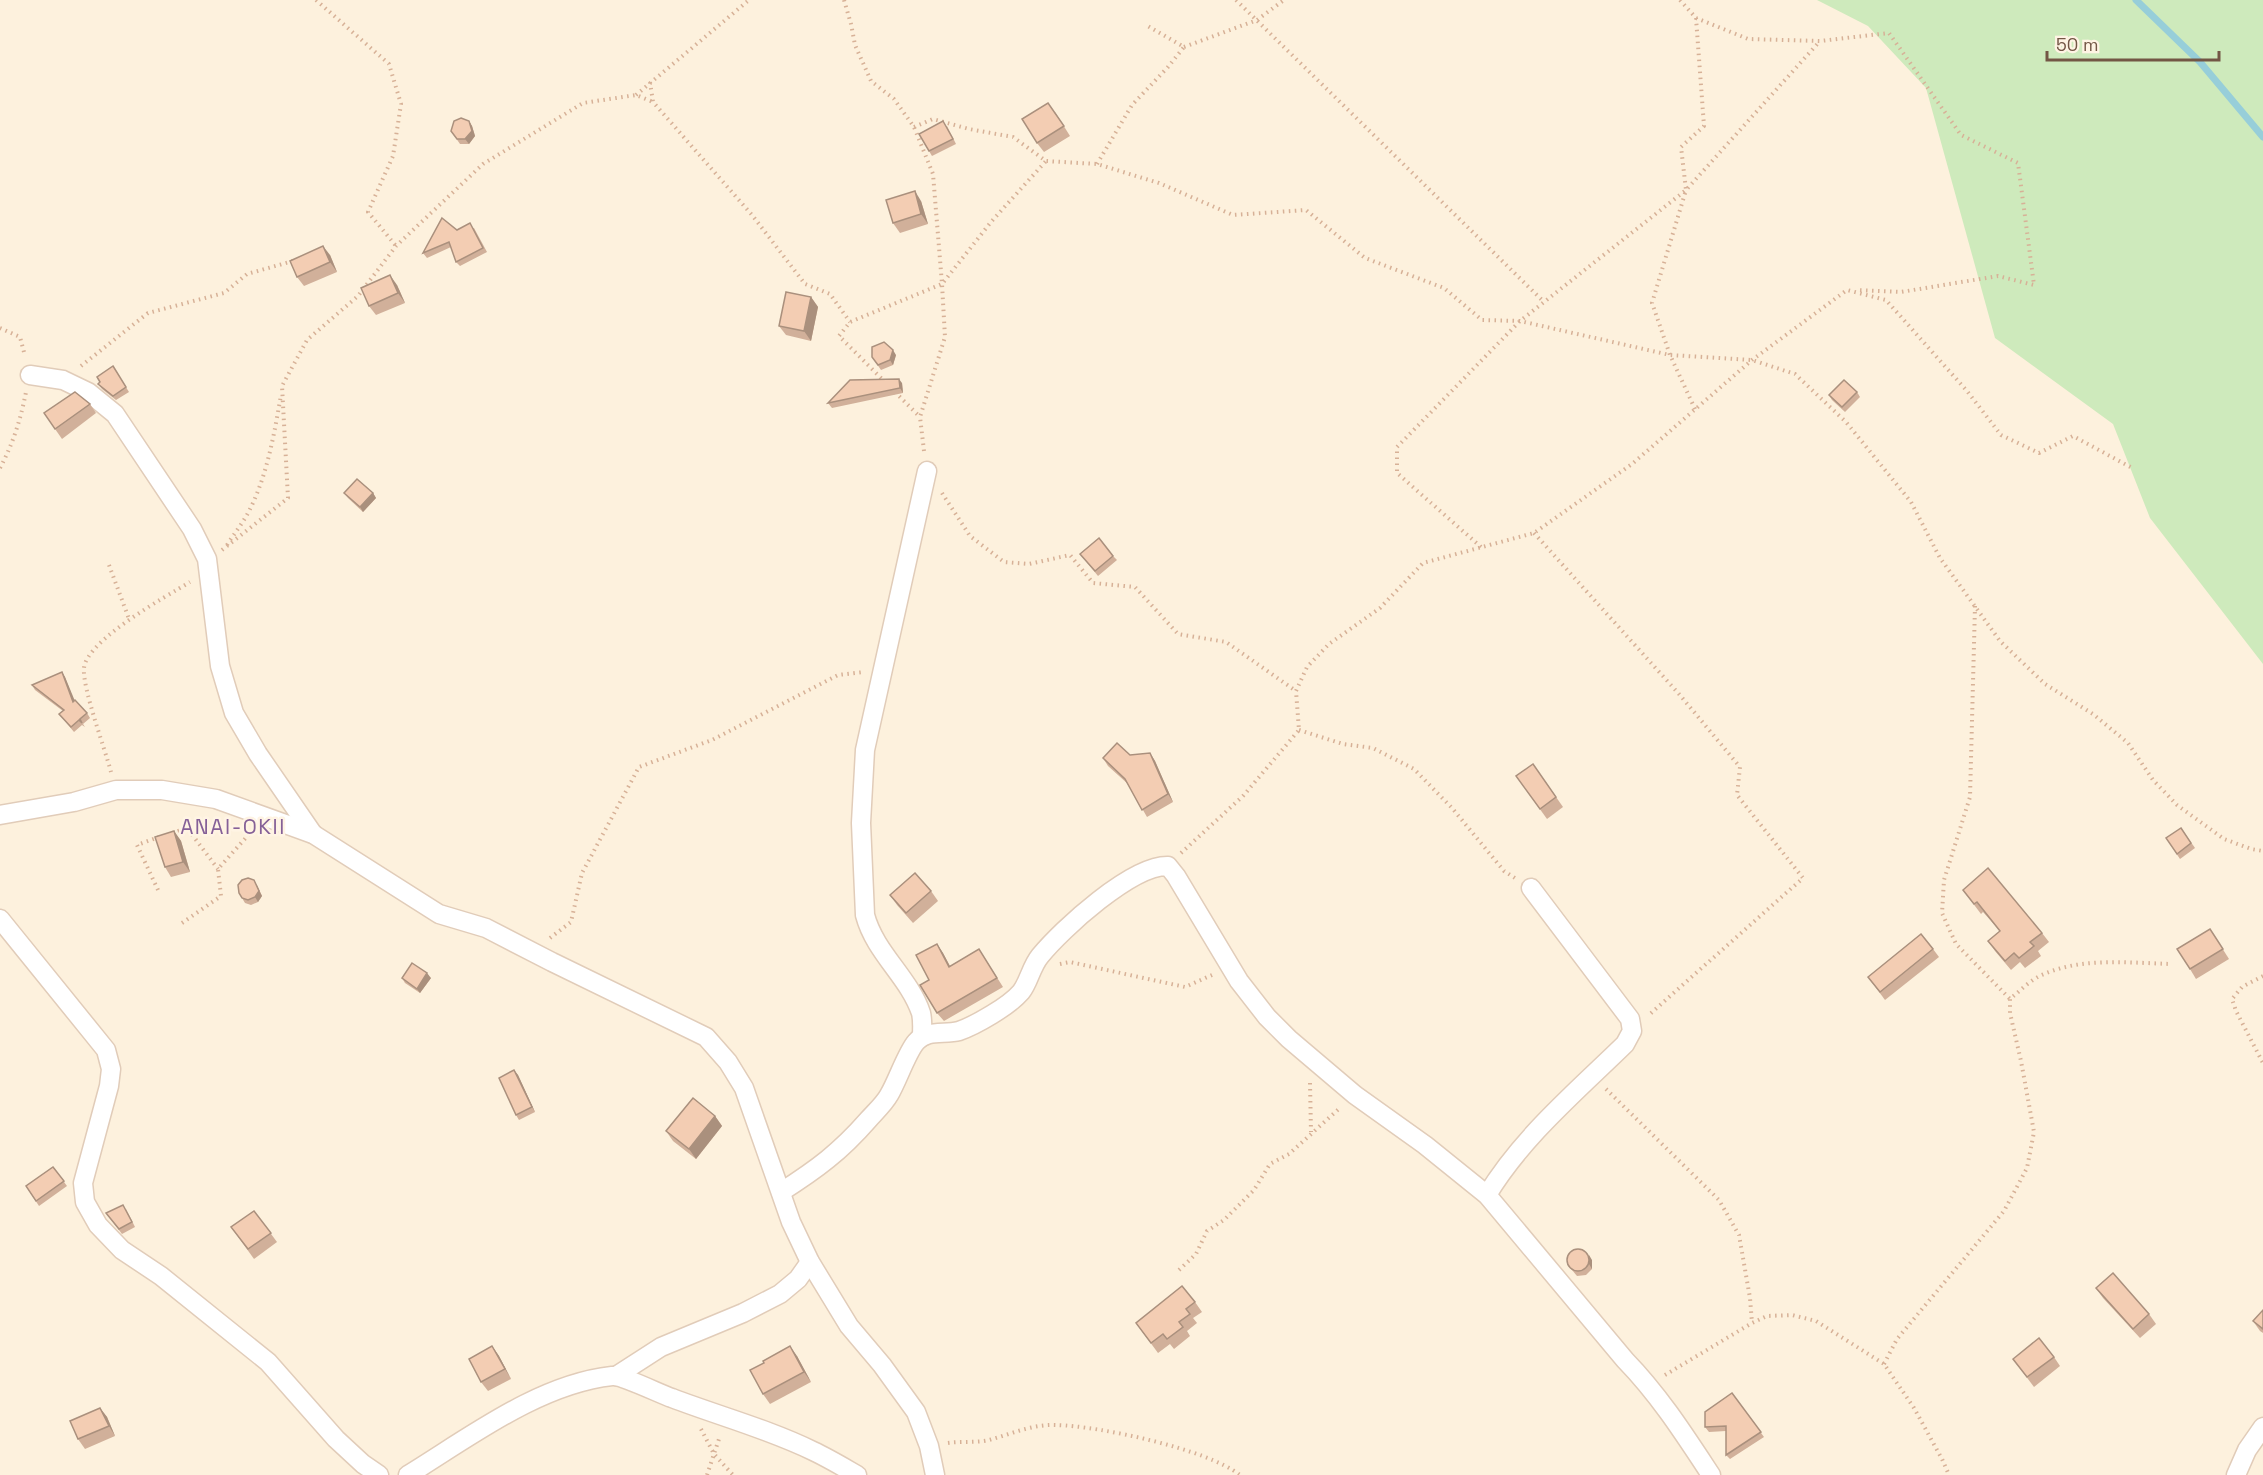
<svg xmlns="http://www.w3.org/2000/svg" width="2263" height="1475" font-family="'Space Grotesk',sans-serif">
	<rect width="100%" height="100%" fill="#fdf1dd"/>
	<!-- green -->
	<polygon fill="#ceeabc" points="1817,0 2263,0 2263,664 2150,518 2113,424 1995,338 1926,88 1868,26"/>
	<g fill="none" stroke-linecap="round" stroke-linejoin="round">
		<!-- stream -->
		<polyline stroke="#97ced9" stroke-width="7" points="2136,0 2200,62 2263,137"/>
		<defs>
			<g id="street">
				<polyline points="30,375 63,380 88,392 115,414 192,529 207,559 220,666 234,713 258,754 313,834"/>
				<polyline points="0,815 74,802 116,790 162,790 216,799 313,834 439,914 486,928 552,962 706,1037 728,1062 744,1088 791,1222 810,1262 849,1326 882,1365 916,1412 929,1446 935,1475"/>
				<polyline points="0,919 106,1050 111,1069 109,1086 83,1183 85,1202 98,1225 122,1250 161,1276 268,1362 336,1439 363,1464 379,1475"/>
				<path d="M 922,1037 C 922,1029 923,1021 921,1013 C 909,977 875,953 865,915 L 861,823 L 865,750 L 927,471"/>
				<path d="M 781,1192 C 817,1169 840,1152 868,1120 C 875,1112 884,1104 889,1095 C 897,1082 907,1052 916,1042 C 927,1029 944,1035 959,1031 C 976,1025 1009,1006 1021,992 C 1029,982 1031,967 1040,956 C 1062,929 1132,865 1168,866 L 1176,876 L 1239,981 L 1267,1017 L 1289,1039 L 1355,1095 L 1425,1145 L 1487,1195 L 1625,1360 C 1659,1395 1684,1434 1711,1475"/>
				<path d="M 1487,1195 C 1522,1137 1577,1091 1625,1044 L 1632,1031 L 1630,1019 L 1531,888"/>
				<polyline points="616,1376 661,1347 743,1313 780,1294 798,1279 810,1262"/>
				<path d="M 408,1475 C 470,1437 539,1384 612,1376 C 622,1375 660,1394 672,1398 C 719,1416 768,1429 813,1451 C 828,1458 843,1467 857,1475"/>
				<polyline points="2236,1475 2247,1450 2263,1427"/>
			</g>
		</defs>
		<!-- street casing -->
		<use href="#street" stroke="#e1ccb9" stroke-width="21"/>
		<!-- path -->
		<g stroke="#d7b197" stroke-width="4" stroke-dasharray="1.5 4.5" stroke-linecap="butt">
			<polyline points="316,0 389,64 401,104 393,156 368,212 396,246"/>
			<polyline points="844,0 851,24 855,45 871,81 894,99 914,127 933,174 942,284 850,322 839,336 884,381"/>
			<polyline points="1236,0 1544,302"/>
			<polyline points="1680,0 1696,18 1748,39 1820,41 1889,33 1961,135 2018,163 2034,285 1998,276 1901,292 1856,290"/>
			<polyline points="1184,47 1257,20 1284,0"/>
			<polyline points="650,82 653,102 752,215 805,284 830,294 850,322"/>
			<polyline points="636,95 749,0"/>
			<polyline points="914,127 933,119 969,129 1013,137 1046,161 1097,164 1159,183 1233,215 1306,210 1365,258 1444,288 1482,320 1520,321 1670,355 1752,360 1795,374 1846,422 1911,502 1940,558 2000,641 2045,684 2093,714 2128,743 2153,780 2177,805 2224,839 2251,849 2263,851"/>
			<polyline points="1097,164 1132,105 1168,67 1184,47 1146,25"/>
			<polyline points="0,328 20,337 25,356"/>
			<polyline points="81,366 148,313 224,293 247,274 293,261"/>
			<polyline points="895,392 920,417"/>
			<polyline points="1695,409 1670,355 1652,303 1686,190 1681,147 1704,126 1696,18"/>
			<polyline points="924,451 920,417 945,337 942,284 991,222 1046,161"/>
			<path d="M 0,468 C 13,444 21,418 26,392"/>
			<polyline points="942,493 970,536 1004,562 1029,564 1070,555 1093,583 1135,587 1178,634 1226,642 1296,691"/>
			<polyline points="1534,533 1679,694 1740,767 1737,795 1803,878 1650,1014"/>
			<path d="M 227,545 C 234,534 242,524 248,513 C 267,477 274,435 281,395"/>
			<polyline points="1481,547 1397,473 1397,447 1520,321 1686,190 1820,41"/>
			<polyline points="222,550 288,498 282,386 307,340 358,296 396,246 483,164 583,103 636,95 653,102"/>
			<polyline points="109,565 129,619"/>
			<polyline points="1975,606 1970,797 1944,880 1942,913 1956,944 2010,999"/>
			<polyline points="1299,730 1343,744 1373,748 1414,769 1452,808 1504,871 1515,878"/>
			<path d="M 111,772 C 105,749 82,687 84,668 C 87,640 165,597 190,582"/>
			<polyline points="172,833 187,828 218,869"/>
			<polyline points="1181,853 1243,796 1299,730 1296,691 1307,667 1329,644 1380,608 1423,563 1534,533 1632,464 1752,360 1847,290 1886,300 1967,391 2001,435 2039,453 2073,436 2134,469"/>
			<polyline points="158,890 137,845 159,837"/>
			<polyline points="182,923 221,896 218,869 251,832"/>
			<polyline points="550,938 571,922 582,873 639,767 712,740 838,675 864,672"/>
			<polyline points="1060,964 1070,962 1185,987 1212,975"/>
			<polyline points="2263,976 2242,987 2232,999 2236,1011 2263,1063"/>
			<polyline points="1310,1083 1311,1132"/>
			<polyline points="1606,1089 1719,1200 1739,1235 1750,1298 1752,1323"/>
			<polyline points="1179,1270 1196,1254 1207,1231 1224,1220 1254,1190 1270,1164 1289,1154 1341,1107"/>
			<path d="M 1884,1364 L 1897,1339 L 2004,1211 L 2027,1168 L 2034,1132 L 2021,1061 L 2010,1013 L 2010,999 C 2021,990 2031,979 2044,974 C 2083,957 2131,963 2172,964"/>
			<polyline points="1665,1375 1752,1323 1767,1316 1792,1315 1816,1321 1884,1364 1914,1408 1942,1459 1949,1475"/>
			<polyline points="701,1429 714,1454 733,1475"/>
			<path d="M 948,1443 C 962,1441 976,1443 989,1440 C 1011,1434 1033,1424 1056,1425 C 1099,1426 1207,1449 1240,1475"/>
			<polyline points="707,1475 720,1436"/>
		</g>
		<!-- street -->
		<use href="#street" stroke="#fff" stroke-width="18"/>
	</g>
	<!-- wall -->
	<g fill="#d1b09a">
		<polygon points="1055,112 1070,136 1044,152 1037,143"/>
		<polygon points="469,121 472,126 475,136 469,144 460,144 451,131"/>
		<polygon points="947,126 956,144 932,156 929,151"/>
		<polygon points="921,201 928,224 900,233 893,223"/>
		<polygon points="474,228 487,252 460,266 456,262 451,247 427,258 423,253 457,230"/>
		<polygon points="330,255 337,272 304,286 297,277"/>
		<polygon points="397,285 405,303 376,315 369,306"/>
		<polygon points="811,297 818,307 811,341 786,335 779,326"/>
		<polygon points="896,355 893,365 881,370 872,357"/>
		<polygon points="113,366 129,392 116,400 102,389 98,384"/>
		<polygon points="902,383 903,393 832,408 828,403"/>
		<polygon points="1857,392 1860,397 1845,412 1832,400 1829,395"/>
		<polygon points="90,404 96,413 62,439 44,413"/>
		<polygon points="344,493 373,493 376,498 363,512 348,498"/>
		<polygon points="1080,554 1113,556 1117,560 1098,576"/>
		<polygon points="62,672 65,677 74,701 87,713 90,718 83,724 85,727 82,725 74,732 59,714 63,711 35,690 32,685"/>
		<polygon points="1150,753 1155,761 1173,802 1147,817 1128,784 1108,766 1103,758"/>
		<polygon points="1533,764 1563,807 1547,819 1516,776"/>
		<polygon points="2181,828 2195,848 2180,859 2166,838"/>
		<polygon points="174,831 181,841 190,872 171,877 165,867"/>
		<polygon points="257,885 262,896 258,902 251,905 245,903 239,893"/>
		<polygon points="1963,890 2042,933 2049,942 2038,951 2041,956 2025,968 2020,962 2011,970 1995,951 1988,941 2000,931 1983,912 1981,914"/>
		<polygon points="931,891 938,901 913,923 897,905 890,895"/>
		<polygon points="2210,929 2229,959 2196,979 2190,969"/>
		<polygon points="937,944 943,953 950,966 979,949 1003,987 944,1021 937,1013 929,980"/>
		<polygon points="1933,949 1939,957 1885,1000 1868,977"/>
		<polygon points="402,978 431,978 420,993 405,983"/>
		<polygon points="514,1070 518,1075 535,1112 519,1120 516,1115"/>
		<polygon points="715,1116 722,1126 696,1159 673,1141 666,1131"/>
		<polygon points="53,1167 67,1186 39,1206 26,1186"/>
		<polygon points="126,1209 135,1227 122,1234 106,1213"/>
		<polygon points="254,1211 277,1242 254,1259 231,1227"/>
		<polygon points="1592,1260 1592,1269 1586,1275 1577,1276 1567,1264"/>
		<polygon points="2096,1288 2149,1314 2156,1324 2140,1338 2103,1298"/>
		<polygon points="1195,1302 1202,1312 1193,1318 1197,1323 1187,1331 1190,1336 1174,1349 1170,1344 1158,1353 1136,1323"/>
		<polygon points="2263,1310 2263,1333 2260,1331 2253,1321"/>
		<polygon points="492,1346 499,1356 511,1379 488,1391 481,1382"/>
		<polygon points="797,1356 811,1382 770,1404 763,1394"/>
		<polygon points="2054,1357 2060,1366 2034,1387 2013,1359"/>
		<polygon points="1732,1393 1764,1437 1730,1459 1726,1455 1726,1431 1709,1432 1705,1427"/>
		<polygon points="100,1408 107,1417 115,1436 85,1449 78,1439"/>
	</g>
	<!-- shaded-wall -->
	<g fill="#aa907d">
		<polygon points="469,121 472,126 475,136 469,144 465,139"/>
		<polygon points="915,191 921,201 928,224 921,214"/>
		<polygon points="323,246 330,255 337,272 330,262"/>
		<polygon points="390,275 397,285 405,303 398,293"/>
		<polygon points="811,297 818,307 811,341 804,331"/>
		<polygon points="893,350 896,355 893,365 890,360"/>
		<polygon points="899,379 902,383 903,393 900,388"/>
		<polygon points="373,493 376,498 363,512 360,507"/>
		<polygon points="62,672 65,677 77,706 73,702"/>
		<polygon points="1150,753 1155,761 1173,802 1168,794"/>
		<polygon points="174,831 181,841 190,872 183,862"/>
		<polygon points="254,880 262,896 258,902 255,897"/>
		<polygon points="937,944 943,953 955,976 949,967"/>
		<polygon points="427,973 431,978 420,993 417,989"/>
		<polygon points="514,1070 518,1075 535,1112 532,1107"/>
		<polygon points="715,1116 722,1126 696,1159 689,1149"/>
		<polygon points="1589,1255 1592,1260 1592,1269 1589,1264"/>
		<polygon points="492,1346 499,1356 511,1379 505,1369"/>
		<polygon points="790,1346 797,1356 811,1382 804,1372"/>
		<polygon points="100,1408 107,1417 115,1436 109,1426"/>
	</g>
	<!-- building -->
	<g fill="#f3cdb3" stroke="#aa907d" stroke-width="1.5">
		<polygon points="1048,103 1064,126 1037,143 1022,119"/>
		<polygon points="461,118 469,121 472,131 465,139 457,139 451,131 454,121"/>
		<polygon points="943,121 953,139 929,151 919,134"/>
		<polygon points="915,191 921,214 893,223 886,200"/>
		<polygon points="442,218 457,230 470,223 483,248 456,262 449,242 423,253"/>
		<polygon points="323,246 330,262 297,277 290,261"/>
		<polygon points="390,275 398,293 369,306 361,288"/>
		<polygon points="786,292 811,297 804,331 779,326"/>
		<polygon points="884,342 893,350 890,360 878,365 872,357 872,347"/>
		<polygon points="113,366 126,387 113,396 98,384 100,382 97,377"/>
		<polygon points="899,379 900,388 828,403 850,380"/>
		<polygon points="1844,380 1857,392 1842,407 1829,395"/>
		<polygon points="75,392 90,404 55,429 44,413"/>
		<polygon points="357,479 373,493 360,507 344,493"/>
		<polygon points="1099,538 1113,556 1095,571 1080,554"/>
		<polygon points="62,672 73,702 75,700 87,713 80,719 82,723 79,720 71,727 59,714 64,710 32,685"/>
		<polygon points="1117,743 1130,755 1150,753 1168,794 1142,810 1125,779 1103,758"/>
		<polygon points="1533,764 1556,797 1540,809 1516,776"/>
		<polygon points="2181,828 2191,843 2177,854 2166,838"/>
		<polygon points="174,831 183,862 165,867 155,837"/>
		<polygon points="1988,868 2042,933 2030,942 2034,946 2019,958 2014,953 2005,961 1988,941 2000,931 1977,902 1974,904 1963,890"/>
		<polygon points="915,873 931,891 906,913 890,895"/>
		<polygon points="248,878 254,880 259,891 255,897 248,900 242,898 239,893 238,885 242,880"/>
		<polygon points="2210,929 2223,949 2190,969 2177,949"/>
		<polygon points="1921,934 1933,949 1880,992 1868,977"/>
		<polygon points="937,944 949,967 979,949 997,978 937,1013 920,985 929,980 916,955"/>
		<polygon points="412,963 427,973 417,989 402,978"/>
		<polygon points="514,1070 532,1107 516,1115 499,1078"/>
		<polygon points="693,1098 715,1116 689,1149 666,1131"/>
		<polygon points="53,1167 64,1181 36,1201 26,1186"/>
		<polygon points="123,1205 132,1222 119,1229 106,1213"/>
		<polygon points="254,1211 271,1233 248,1249 231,1227"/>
		<circle cx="1578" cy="1260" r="11"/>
		<polygon points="2113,1273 2149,1314 2133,1329 2096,1288"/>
		<polygon points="1182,1286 1195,1302 1186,1309 1190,1314 1179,1322 1183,1327 1167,1339 1163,1334 1151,1343 1136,1323"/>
		<polygon points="2263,1310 2263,1329 2253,1321"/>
		<polygon points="2039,1338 2054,1357 2027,1377 2013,1359"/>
		<polygon points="492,1346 505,1369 481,1382 469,1359"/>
		<polygon points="790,1346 804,1372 763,1394 750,1370 764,1363 763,1361"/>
		<polygon points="1732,1393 1761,1432 1726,1455 1726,1426 1705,1427 1705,1412"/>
		<polygon points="100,1408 109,1426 78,1439 70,1421"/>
	</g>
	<g text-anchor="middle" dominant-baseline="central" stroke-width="5" stroke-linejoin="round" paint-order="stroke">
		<!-- quarter labels -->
		<g font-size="21" letter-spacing="1.5" fill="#856097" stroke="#fff4e4">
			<text x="233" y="826">ANAI-OKII</text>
		</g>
	</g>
	<!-- scale -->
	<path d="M2047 51v9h172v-9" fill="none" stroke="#735645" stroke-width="3"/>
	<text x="2056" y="51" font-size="18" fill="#735645" stroke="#fff4e4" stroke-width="4.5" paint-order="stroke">50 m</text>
</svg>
